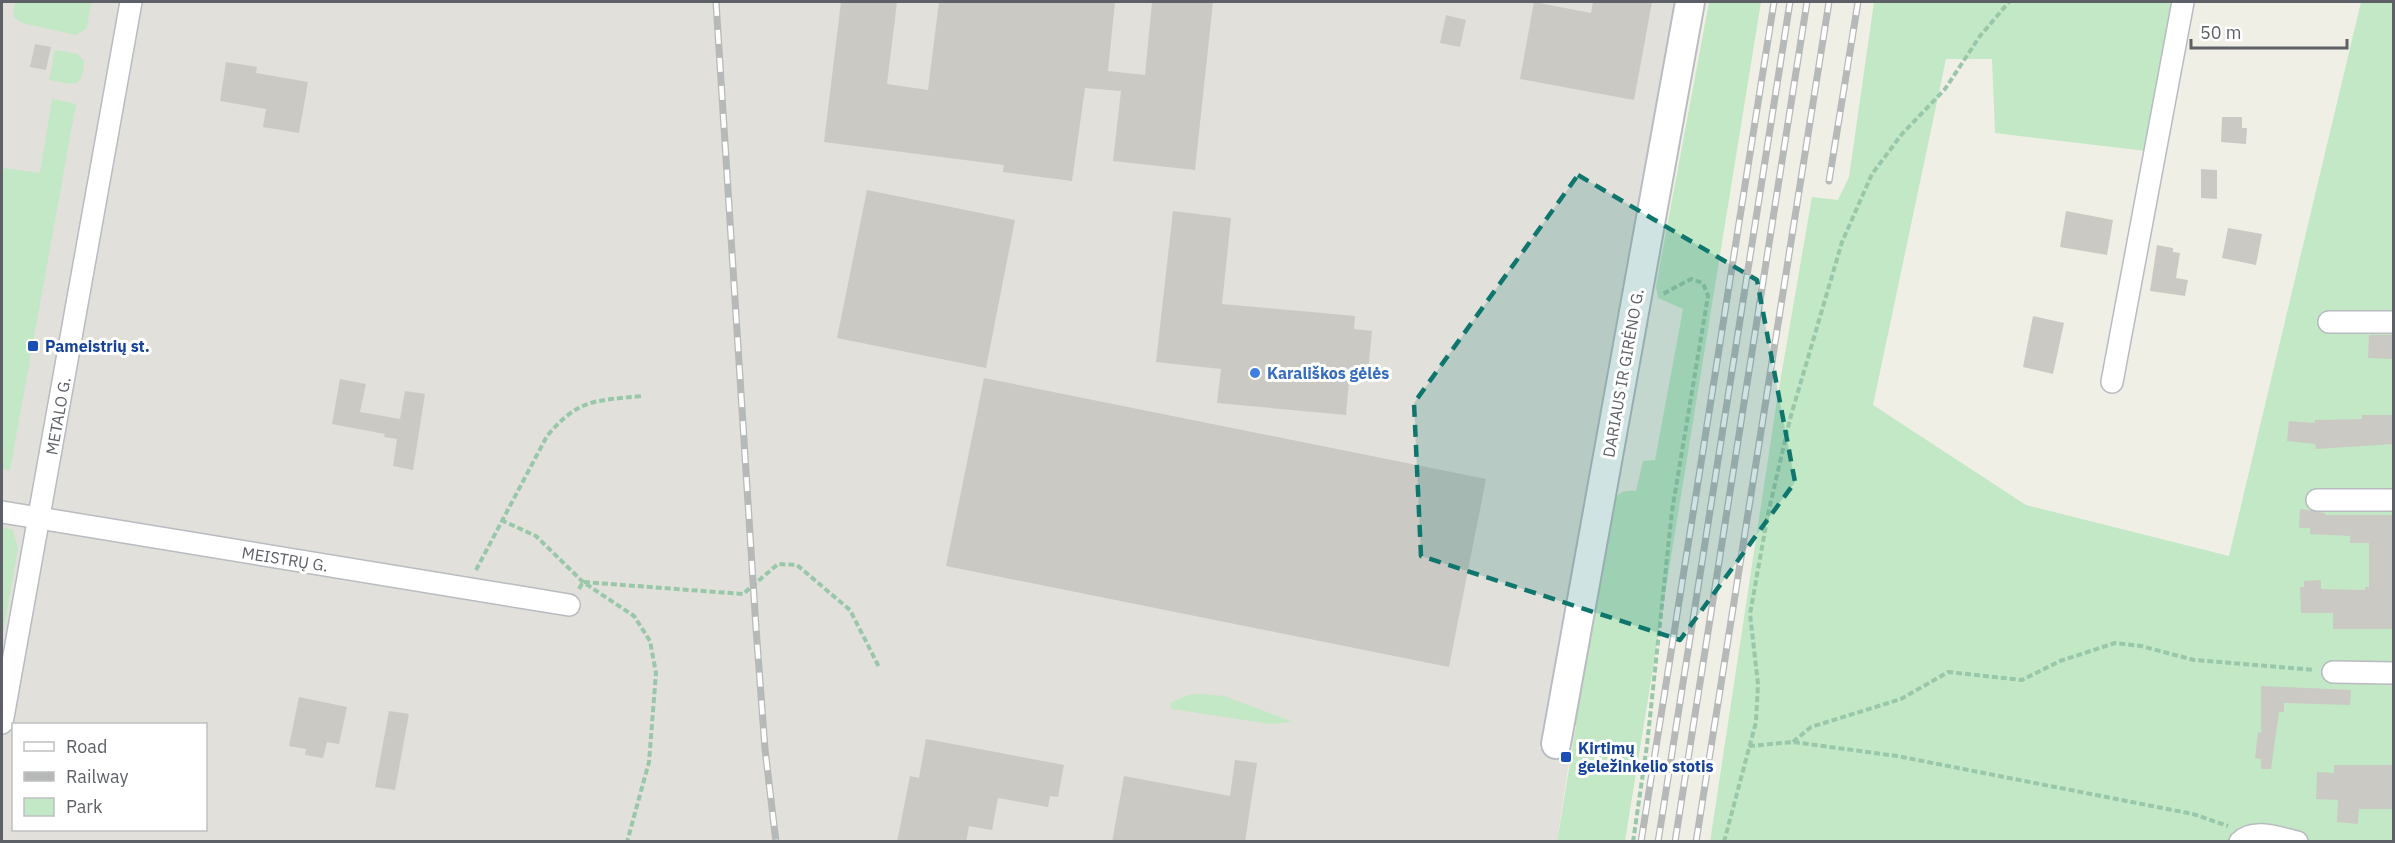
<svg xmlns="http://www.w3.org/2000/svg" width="2395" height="843" font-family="'IBM Plex Sans',sans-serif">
	<rect width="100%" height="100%" fill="#f0efe6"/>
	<!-- industrial -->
	<path fill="#e1e0da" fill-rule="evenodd" d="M 2,2 L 1675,2 L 1539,749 L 1570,755 L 1557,841 L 2,842 ZM 14,724 L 206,724 L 206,830 L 14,830 Z"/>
	<!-- green -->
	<g fill="#c2e8c5">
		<polygon points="15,2 91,2 87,28 76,35 22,23 13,16"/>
		<path d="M 1709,2 L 1761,2 L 1625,841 L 1557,842 L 1576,726 L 1571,724 L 1612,506 C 1617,493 1621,490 1636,491 L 1643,461 L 1655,460 L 1683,309 L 1658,298 L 1656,286 Z"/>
		<polygon points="1874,2 2174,2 2146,151 1995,133 1992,59 1946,59 1873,405 2026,505 2229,556 2361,2 2393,2 2393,841 1710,842 1777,400 1812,197 1838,200 1849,177"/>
		<path d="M 55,50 L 77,54 L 84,61 C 82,91 74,84 49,80 Z"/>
		<polygon points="52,99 76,104 10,470 2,469 2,183 4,168 40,173"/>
		<polygon points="2,527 13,530 18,549 2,638"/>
		<polygon points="1199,694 1224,696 1293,722 1271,724 1172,709 1170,703 1188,695"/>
	</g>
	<!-- building -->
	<g fill="#cbc9c3">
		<polygon points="841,2 897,2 887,84 928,90 939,2 1115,2 1108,71 1145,75 1152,2 1213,2 1195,170 1113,161 1121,91 1085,88 1072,181 1003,172 1004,165 824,142"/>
		<polygon points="1534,2 1591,13 1593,2 1652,2 1634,100 1520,79"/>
		<polygon points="1446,15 1466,20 1460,47 1440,43"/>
		<polygon points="35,44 51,47 46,70 30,67"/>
		<polygon points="226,62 257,67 256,73 308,82 299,133 263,127 266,109 220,101"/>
		<polygon points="2222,117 2242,117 2242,128 2247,128 2246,144 2221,142"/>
		<polygon points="2201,169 2217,170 2217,199 2201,198"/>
		<polygon points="867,190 1015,220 986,368 837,338"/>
		<polygon points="1173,211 1231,218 1222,304 1355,316 1354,329 1372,331 1367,382 1349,381 1346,415 1217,403 1221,369 1156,362"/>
		<polygon points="2066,211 2113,220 2107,255 2060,247"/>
		<polygon points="2228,228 2262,234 2256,265 2222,258"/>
		<polygon points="2157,245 2173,248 2173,252 2180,253 2176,278 2188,280 2185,296 2150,291"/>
		<polygon points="2033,316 2064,323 2053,374 2023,367"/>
		<polygon points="2369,335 2394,335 2394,359 2368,358"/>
		<polygon points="984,378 1486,479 1449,667 946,566"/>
		<polygon points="340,379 366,384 360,412 400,419 405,391 425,394 413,470 393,466 397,439 384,437 385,434 332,424"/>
		<polygon points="2362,415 2394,415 2394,444 2316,449 2315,444 2287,441 2289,421 2315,423 2315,420 2362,419"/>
		<polygon points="2300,509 2325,513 2325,515 2394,515 2394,629 2333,629 2333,613 2301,613 2300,587 2304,587 2304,581 2321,580 2321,589 2365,590 2365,587 2369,587 2369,543 2350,543 2350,536 2310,534 2310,528 2299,528"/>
		<polygon points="2261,686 2351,690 2350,705 2284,703 2284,712 2279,712 2271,769 2261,769 2261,759 2255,758 2258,732 2261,733"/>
		<polygon points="299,697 347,707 339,744 327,742 323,758 305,755 306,749 289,746"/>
		<polygon points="389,711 409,714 395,790 375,787"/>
		<polygon points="926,739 1064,765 1058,797 1050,796 1048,807 998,798 992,830 969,826 966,842 897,842 910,776 919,778"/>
		<polygon points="1235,760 1257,763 1245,842 1112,842 1124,776 1230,796"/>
		<polygon points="2334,765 2394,765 2394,809 2359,809 2358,824 2337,822 2338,800 2316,799 2317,772 2334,773"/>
	</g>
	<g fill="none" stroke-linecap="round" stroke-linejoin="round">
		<defs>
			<g id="street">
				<polyline points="2329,322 2394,322"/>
				<polyline points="2112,382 2183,2"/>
				<polyline points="2317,500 2394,500"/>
				<polyline points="2,512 569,605"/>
				<polyline points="2333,672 2394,673"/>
				<polyline points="2,723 131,2"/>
				<path d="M 2240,842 C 2254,828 2279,838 2297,842"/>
			</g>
			<polyline id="secondary" points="1556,744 1690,2"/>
		</defs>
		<!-- street casing -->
		<use href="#street" stroke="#b8bbc0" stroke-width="24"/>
		<!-- secondary casing -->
		<use href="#secondary" stroke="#b9bcc2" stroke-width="32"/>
		<!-- path -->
		<g stroke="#99c7aa" stroke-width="4" stroke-dasharray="6 3" stroke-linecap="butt">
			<polyline points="501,520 536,536 583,582 634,616 650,641 656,673 649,762 627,842"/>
			<path d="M 476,570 L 547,436 C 579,398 595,401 642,396"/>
			<polyline points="579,589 583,582 743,594 778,564 797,565 850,610 879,667"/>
			<polyline points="1793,742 1811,727 1901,699 1948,672 2022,680 2060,661 2115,643 2141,646 2194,660 2314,670"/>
			<polyline points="1749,746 1793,742 1897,756 2193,814 2228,826"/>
			<polyline points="1633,842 1647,745 1672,511 1708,296 1703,283 1691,279 1661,295"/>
			<polyline points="1724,842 1756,722 1758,684 1750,614 1768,514 1790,419 1842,242 1872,174 1902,134 1945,89 1980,36 2009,2"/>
		</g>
		<!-- street -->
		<use href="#street" stroke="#fff" stroke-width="21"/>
		<!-- secondary -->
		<use href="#secondary" stroke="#fff" stroke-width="28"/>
		<defs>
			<g id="rail">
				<polyline points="716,2 756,628 765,749 776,842"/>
				<polyline points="1829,181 1858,2"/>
				<polyline points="1641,842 1774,2"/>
				<polyline points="1658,842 1790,2"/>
				<polyline points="1675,842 1807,2"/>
				<polyline points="1696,842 1829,2"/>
			</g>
		</defs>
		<!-- rail casing -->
		<use href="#rail" stroke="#b7b8b8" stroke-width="7"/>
		<!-- rail -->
		<use href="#rail" stroke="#fff" stroke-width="4.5" stroke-dasharray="14" stroke-linecap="butt"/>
	</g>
	<!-- marked area -->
	<path fill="#0f766e" fill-opacity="0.2" stroke="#0f766e" stroke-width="4.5" stroke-dasharray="12 8" stroke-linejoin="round" d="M 1578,175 L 1757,280 L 1795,482 L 1680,640 L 1421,556 L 1414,403 Z"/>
	<!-- markers -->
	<g fill="#1a4fb4" stroke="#fff" stroke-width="2">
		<rect x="27" y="340" width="12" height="12" rx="3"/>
		<rect x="1560" y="751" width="12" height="12" rx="3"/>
	</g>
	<circle fill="#3f7fe0" stroke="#fff" stroke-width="2" cx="1255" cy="373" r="6"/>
	<g text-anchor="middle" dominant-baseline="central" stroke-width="6" stroke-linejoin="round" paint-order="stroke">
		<!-- transit labels -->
		<g font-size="16" font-weight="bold" fill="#164399" stroke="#fff" text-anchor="start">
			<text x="45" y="346">Pameistrių st.</text>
			<text x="1578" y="748">Kirtimų<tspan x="1578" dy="18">geležinkelio stotis</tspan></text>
		</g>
		<!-- shop labels -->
		<g font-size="16" font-weight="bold" fill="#366cbe" stroke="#fff" text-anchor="start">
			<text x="1267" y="373">Karališkos gėlės</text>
		</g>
		<!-- street labels -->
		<g font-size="16" fill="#5d6167" stroke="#fff">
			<text transform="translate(1623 373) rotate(-80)">DARIAUS IR GIRĖNO G.</text>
			<text transform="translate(58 416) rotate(-80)">METALO G.</text>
			<text transform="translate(285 559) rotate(9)">MEISTRŲ G.</text>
		</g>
	</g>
	<!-- border -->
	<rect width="2395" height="843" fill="none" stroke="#5d6167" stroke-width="6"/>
	<!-- legend -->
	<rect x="12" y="723" width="195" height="108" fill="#ffffff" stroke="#bec0c2" stroke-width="1.5"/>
	<rect x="24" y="742" width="30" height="9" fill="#ffffff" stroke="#bec0c2" stroke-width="1.5"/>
	<text x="66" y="753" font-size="18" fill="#5d6167">Road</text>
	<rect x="24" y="772" width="30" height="9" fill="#b7b8b8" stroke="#bec0c2" stroke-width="1.5"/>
	<text x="66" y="783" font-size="18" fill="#5d6167">Railway</text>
	<rect x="24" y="798" width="30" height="18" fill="#c2e8c5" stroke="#bec0c2" stroke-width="1.5"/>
	<text x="66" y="813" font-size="18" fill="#5d6167">Park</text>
	<!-- scale -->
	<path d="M2191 39v9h156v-9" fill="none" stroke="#5d6167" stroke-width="3"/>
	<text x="2200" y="39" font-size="18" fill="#5d6167" stroke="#ffffff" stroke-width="4.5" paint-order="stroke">50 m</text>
</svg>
